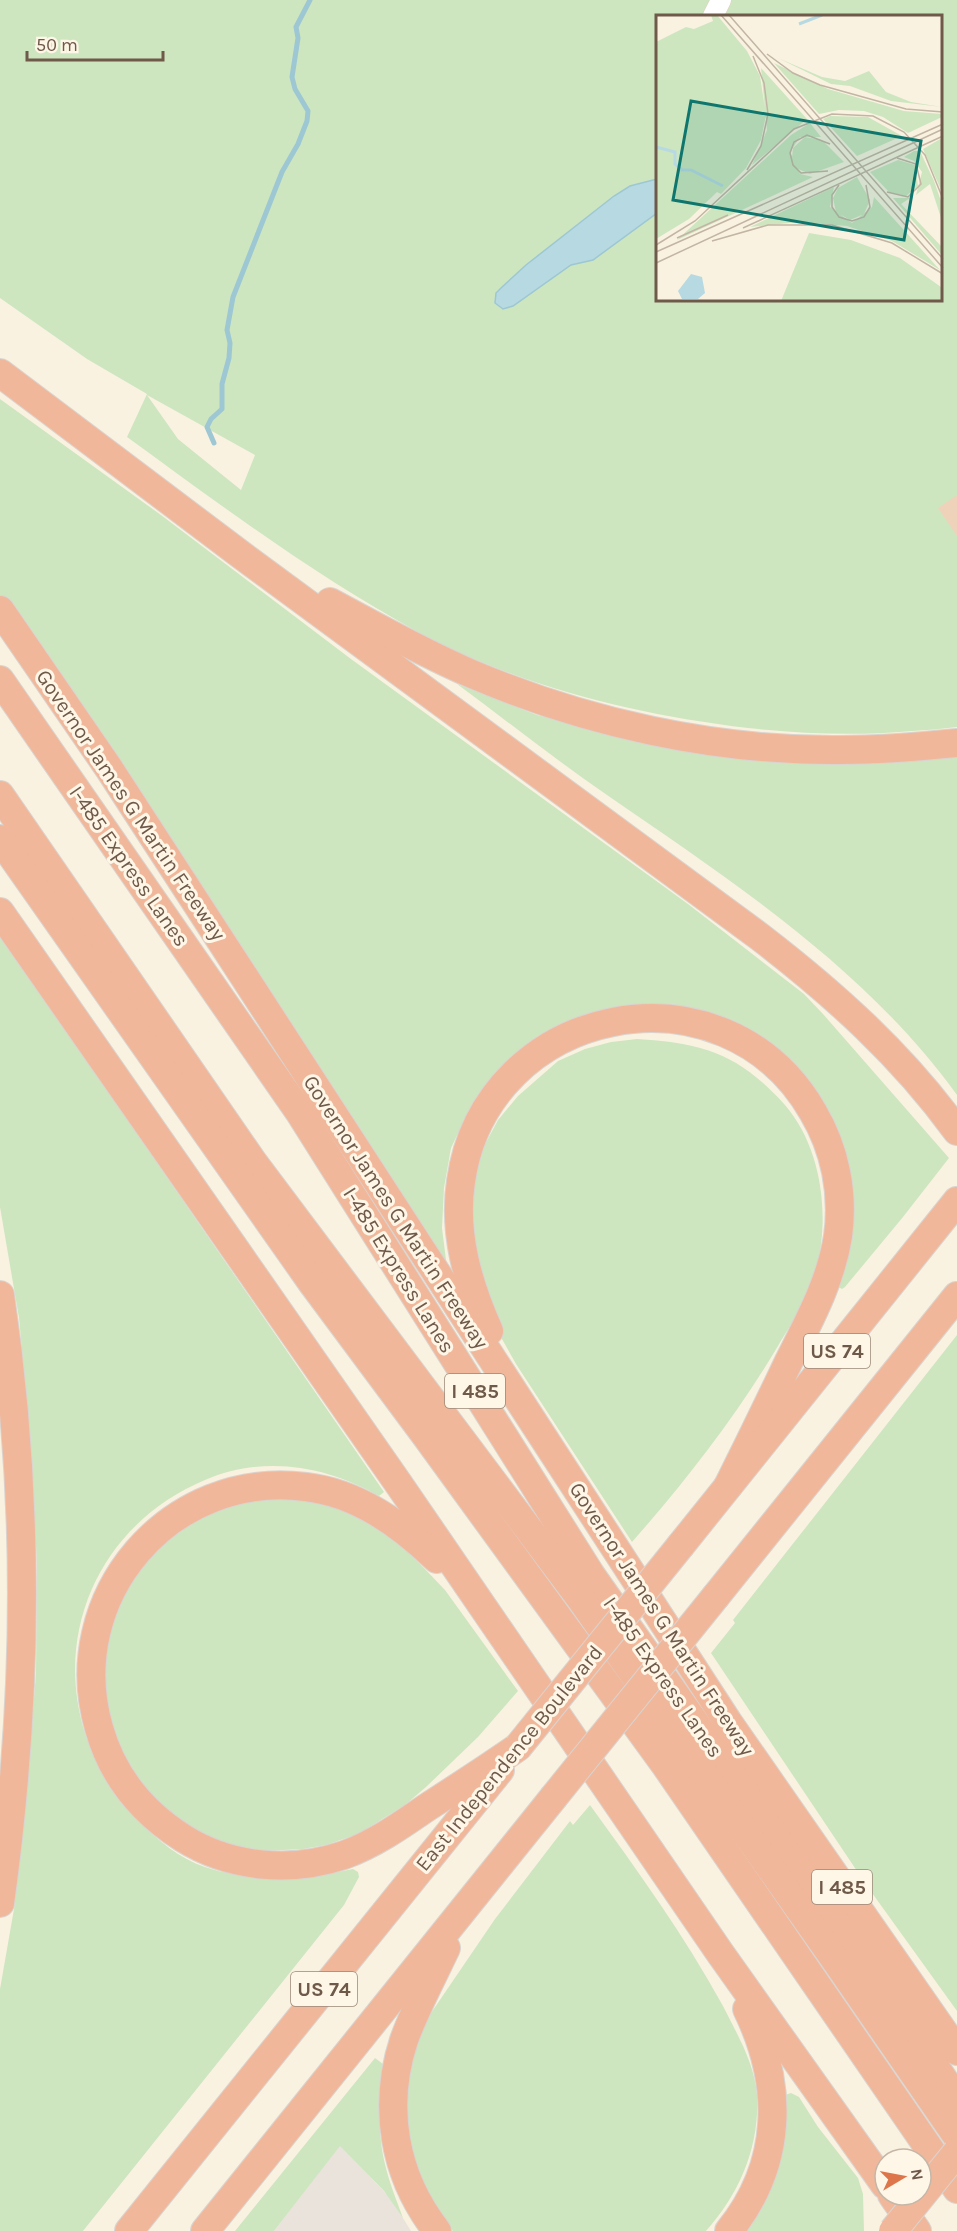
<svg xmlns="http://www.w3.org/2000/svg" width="957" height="2231" font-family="Karla,sans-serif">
	<rect width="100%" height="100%" fill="#faf2e0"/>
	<!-- industrial -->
	<polygon fill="#e9e3dc" points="340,2145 391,2199 411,2231 274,2231"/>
	<!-- green -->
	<g fill="#cde6c0" fill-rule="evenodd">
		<path d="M 0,0 L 957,0 L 957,727 C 942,729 927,730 912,731 C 857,736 803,734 748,728 C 636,715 518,686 418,632 C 315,576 222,506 127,437 L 147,394 L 87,359 L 0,298 ZM 657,16 L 940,16 L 940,300 L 657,300 ZM 147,395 L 255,455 L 241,490 L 178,439 Z"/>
		<polygon points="0,399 161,515 351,659 688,904 804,994 823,1014 949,1158 903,1217 845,1287 842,1289 838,1287 848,1228 784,1069 641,1013 495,1076 463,1123 451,1148 444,1188 442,1228 447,1268 0,633"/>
		<path d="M 457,684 L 537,715 L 608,733 L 957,757 L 957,1095 C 867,970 732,881 607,795 C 556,760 507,721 457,684 Z"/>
		<path d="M 0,935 L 384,1492 L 379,1496 C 325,1465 263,1455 205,1480 C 104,1522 52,1628 85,1733 C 96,1768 112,1796 138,1821 C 158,1840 180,1859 205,1867 C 257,1884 301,1880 353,1869 L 358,1872 L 359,1877 L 344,1905 L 83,2231 L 0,2231 L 0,1989 L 14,1909 L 27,1786 L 36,1673 L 37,1564 L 30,1434 L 19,1318 L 0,1207 Z"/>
		<path d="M 637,1039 C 704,1043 739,1054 785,1105 C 828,1155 833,1240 806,1299 C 798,1315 787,1330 778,1346 C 737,1415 686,1481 632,1542 L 516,1364 L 489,1316 L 469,1245 L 474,1179 L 483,1148 L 498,1120 L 518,1096 L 558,1061 L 585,1049 L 611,1042 Z"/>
		<polygon points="957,1335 957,2011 867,1886 711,1653 735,1623 733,1620"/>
		<polygon points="260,1495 341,1505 401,1544 445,1590 518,1691 478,1737 426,1787 405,1805 358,1834 326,1845 303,1849 264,1851 224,1843 198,1833 178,1820 141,1786 114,1741 101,1667 120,1591 180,1525"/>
		<path d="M 590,1805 C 637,1870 684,1935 723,2006 C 737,2034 754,2062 757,2094 C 760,2146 740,2193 706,2231 L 453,2231 L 448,2226 L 408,2158 L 403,2094 L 418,2041 L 431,2013 L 495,1919 L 570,1821 L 573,1825 Z"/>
		<path d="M 375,2058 L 383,2064 C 379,2099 377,2135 386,2168 C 390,2185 397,2201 403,2218 L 384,2191 L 340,2146 L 274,2231 L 235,2231 Z"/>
		<polygon points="791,2093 799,2097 818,2127 858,2178 863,2194 864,2231 739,2231 785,2095"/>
	</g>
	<!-- water -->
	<polygon fill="#b7d9e2" stroke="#9dc7d3" stroke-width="1.5" points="657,179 657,213 593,260 571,265 513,306 503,309 495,303 496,293 501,288 526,265 614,196 630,186"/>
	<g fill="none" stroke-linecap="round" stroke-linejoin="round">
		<!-- stream -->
		<polyline stroke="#9dc7d3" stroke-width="5" points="214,443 207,427 211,419 222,409 222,384 229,358 230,343 227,330 233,297 282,172 298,144 307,121 308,111 295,89 292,77 298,38 296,27 310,0"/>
	</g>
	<!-- building -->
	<polygon fill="#eed2ba" points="957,495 957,536 938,508"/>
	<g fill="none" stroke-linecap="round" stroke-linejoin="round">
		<defs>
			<polyline id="minor" points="713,16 721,0"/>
			<g id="highway">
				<path d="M 0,373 L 240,554 L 760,937 C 834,994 902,1055 957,1131"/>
				<path d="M 330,602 C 377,627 423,653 472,674 C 587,723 714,751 839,750 C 878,750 918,747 957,743"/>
				<polyline points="0,610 110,770 728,1722 957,2051"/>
				<polyline points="0,680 300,1113 591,1575 850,1943 957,2099"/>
				<polyline points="0,795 253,1162 578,1595 836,1961 957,2136"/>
				<polyline points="0,839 313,1284 426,1436 666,1766 957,2189"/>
				<polyline points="0,912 398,1483 720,1953 885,2185"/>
				<path d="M 0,1295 C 30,1496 28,1702 0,1903"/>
				<path d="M 489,1331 C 468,1284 453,1233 461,1181 C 486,1004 724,957 813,1112 C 835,1149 844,1193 838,1236 C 831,1281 809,1321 789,1361 C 769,1403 749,1444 728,1486"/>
				<polyline points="681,1545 957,1201"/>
				<path d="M 437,1559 C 400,1524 358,1493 306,1487 C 170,1469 61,1597 99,1728 C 112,1775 142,1812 183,1838 C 231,1868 291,1873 344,1855 C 374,1844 400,1826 426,1808 C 457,1788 488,1768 518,1747"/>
				<polyline points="716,1596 957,1296"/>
				<polyline points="892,2195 917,2231"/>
				<polyline points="129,2231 500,1770"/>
				<polyline points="205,2231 553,1798"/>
				<path d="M 437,2231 C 394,2176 382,2107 404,2040 C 415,2009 432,1978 446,1948"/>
				<path d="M 729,2231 C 783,2164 784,2085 747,2009"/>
			</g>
		</defs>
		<!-- minor casing -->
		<use href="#minor" stroke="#decfbd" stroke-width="21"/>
		<!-- highway casing -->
		<use href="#highway" stroke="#dad4d0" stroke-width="30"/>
		<!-- minor -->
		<use href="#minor" stroke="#fff" stroke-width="20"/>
		<!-- highway -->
		<use href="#highway" stroke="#f1b79a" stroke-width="28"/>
		<defs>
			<g id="highway-bridge">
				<polyline points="518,1747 681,1545"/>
				<polyline points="553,1798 716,1596"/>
				<polyline points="893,2231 957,2152"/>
			</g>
		</defs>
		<!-- highway-bridge casing -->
		<use href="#highway-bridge" stroke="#dad4d0" stroke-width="30" stroke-linecap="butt"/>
		<!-- highway-bridge -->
		<use href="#highway-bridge" stroke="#f1b79a" stroke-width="28"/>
	</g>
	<g text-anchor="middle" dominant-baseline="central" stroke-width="6" stroke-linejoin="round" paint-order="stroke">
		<!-- shield labels -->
		<g fill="#fef6e6" stroke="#9a8878" stroke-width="1.5">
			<rect x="804" y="1334" width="66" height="34" rx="4.5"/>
			<rect x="445" y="1374" width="60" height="34" rx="4.5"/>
			<rect x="812" y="1870" width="60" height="34" rx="4.5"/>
			<rect x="291" y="1972" width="66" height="34" rx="4.5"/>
		</g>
		<g font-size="20" font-weight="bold" fill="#6f5949">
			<text x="837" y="1351">US 74</text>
			<text x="475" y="1391">I 485</text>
			<text x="842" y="1887">I 485</text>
			<text x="324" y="1989">US 74</text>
		</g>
		<!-- street labels -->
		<g font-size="21" fill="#6f5949" stroke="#fef6e6">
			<text transform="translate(131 805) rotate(56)">Governor James G Martin Freeway</text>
			<text transform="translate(129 866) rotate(55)">I-485 Express Lanes</text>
			<text transform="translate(396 1212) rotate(57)">Governor James G Martin Freeway</text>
			<text transform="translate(399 1270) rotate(58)">I-485 Express Lanes</text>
			<text transform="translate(662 1619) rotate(57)">Governor James G Martin Freeway</text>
			<text transform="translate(663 1677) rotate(55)">I-485 Express Lanes</text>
			<text transform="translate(509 1758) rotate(-51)">East Independence Boulevard</text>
		</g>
	</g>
	<!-- overview -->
	<g transform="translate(656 15)">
		<rect width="286" height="286" fill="#faf2e0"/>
		<path d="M 55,0 L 61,0 L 91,36 L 104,61 L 110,100 L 105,125 L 90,153 L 65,179 L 61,177 L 33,204 L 0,224 L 0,27 L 30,12 L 38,14 L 57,6 ZM 122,43 L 166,62 L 189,66 L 213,56 L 230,77 L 255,87 L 286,92 L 235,86 L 194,71 L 175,69 ZM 118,48 L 172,74 L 248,96 L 286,99 L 286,102 L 252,118 L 227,102 L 208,96 L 183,95 L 163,99 ZM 105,53 L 151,104 L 96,150 L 111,115 ZM 174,101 L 212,102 L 246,121 L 201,141 L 167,104 ZM 154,108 L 165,122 L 144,122 L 134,137 L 144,159 L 157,162 L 21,225 L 135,120 ZM 149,122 L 166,125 L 188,147 L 154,159 L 142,154 L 136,143 L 137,133 ZM 286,123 L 286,177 L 267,134 ZM 258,136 L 264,136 L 278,166 L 286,189 L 286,206 L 274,169 L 260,180 L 266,157 L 258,146 L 248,142 ZM 242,145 L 259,150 L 262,171 L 250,181 L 233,177 L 214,157 ZM 201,162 L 214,185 L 208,199 L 194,205 L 180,197 L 177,183 L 182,173 ZM 178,172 L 174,192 L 196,208 L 216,192 L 218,182 L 284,255 L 236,226 L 191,211 L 144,207 L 94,212 ZM 237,183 L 254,183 L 245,189 L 286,232 L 286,240 ZM 153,218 L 195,225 L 244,243 L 285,272 L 286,286 L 125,286 Z" fill="#cde6c0"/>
		<path d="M 35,259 L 46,262 L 49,278 L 42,284 L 26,284 L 22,276 Z" fill="#b7d9e2"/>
		<path fill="none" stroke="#b7d9e2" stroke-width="3" d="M 143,9 L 166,0M 0,132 L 19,137 L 19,149 L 26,155 L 35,155 L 67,171"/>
		<path fill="none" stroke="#c2b5a4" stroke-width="1.5" d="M 65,0 L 287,253M 73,0 L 287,244M 111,39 L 137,58 L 164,70 L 250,94 L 287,97M 91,155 L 105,131 L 112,99 L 108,68 L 97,41M 172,156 L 145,158 L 137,150 L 134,138 L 138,127 L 151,120 L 174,129M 183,170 L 176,180 L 176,192 L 183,202 L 196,206 L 208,202 L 214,192 L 210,170M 231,177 L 252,182 L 265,169 L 260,149 L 241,143M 87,213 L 287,121M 21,223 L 72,200M 56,226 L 112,210 L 176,210 L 236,228 L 287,259M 0,230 L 39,206 L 138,114 L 176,99 L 217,101 L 248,117 L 269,140 L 287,184M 0,237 L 287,109M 0,248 L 287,114"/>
		<path fill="#0f766e" fill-opacity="0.15" stroke="#0f766e" stroke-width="3" d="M 35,86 L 265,126 L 248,225 L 17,185 Z"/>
		<rect width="286" height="286" fill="none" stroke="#6f5949" stroke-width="3"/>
	</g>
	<!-- north arrow -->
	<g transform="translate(903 2177) rotate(80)"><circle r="28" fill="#fef6e6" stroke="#c5b7a7" stroke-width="1.5"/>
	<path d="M0-4.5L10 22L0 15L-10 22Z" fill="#de764c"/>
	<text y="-9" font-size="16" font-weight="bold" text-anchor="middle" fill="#6f5949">N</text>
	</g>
	<!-- scale -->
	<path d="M27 51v9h136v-9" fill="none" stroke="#6f5949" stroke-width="3"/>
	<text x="36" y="51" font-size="18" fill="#6f5949" stroke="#fef6e6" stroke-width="4.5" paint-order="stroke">50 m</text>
</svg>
